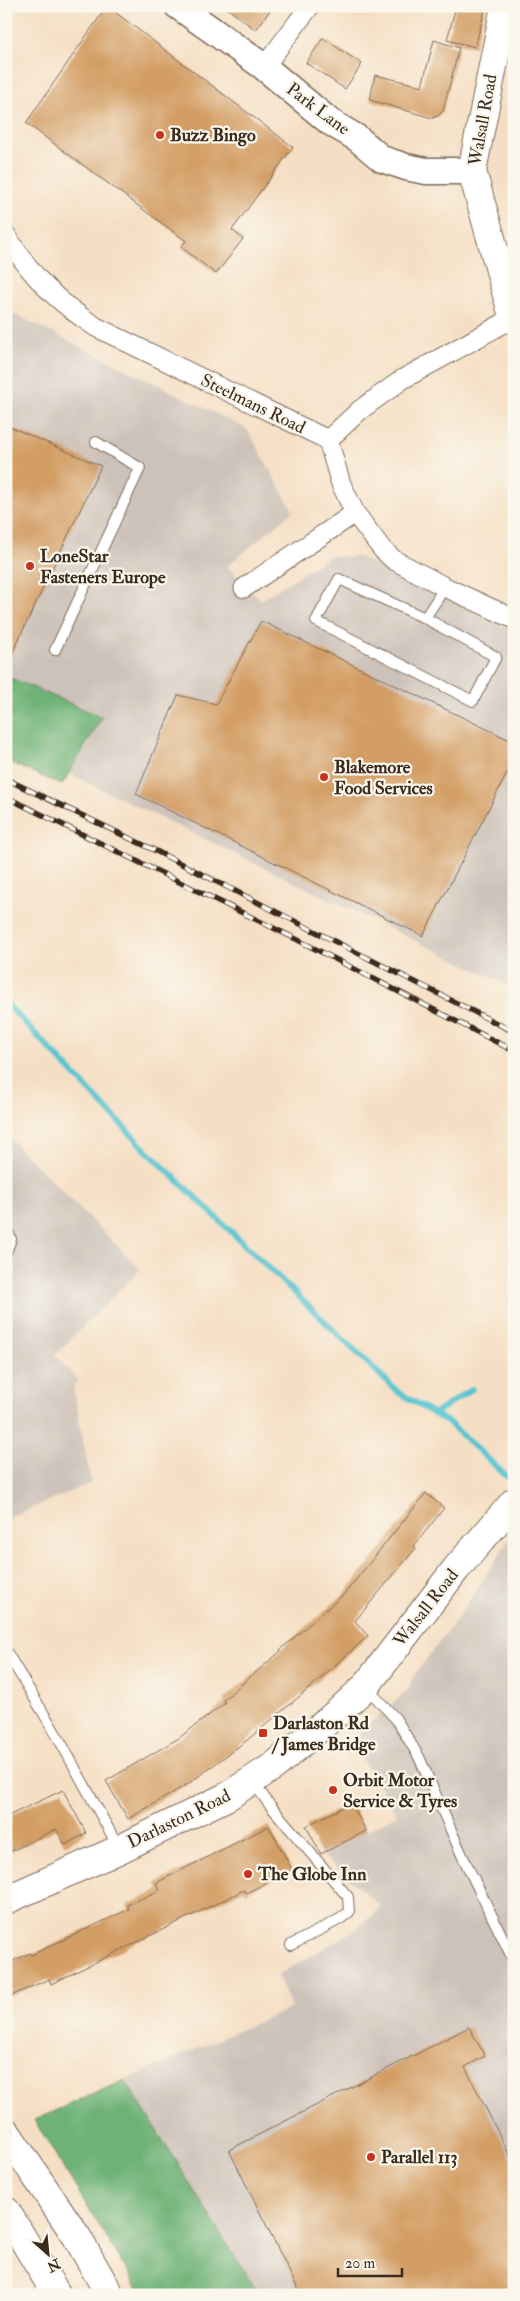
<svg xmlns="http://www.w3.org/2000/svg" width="520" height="2301" font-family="'IM FELL Double Pica',serif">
	<rect width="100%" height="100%" fill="#fbf7ec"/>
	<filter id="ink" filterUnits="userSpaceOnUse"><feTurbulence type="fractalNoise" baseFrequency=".02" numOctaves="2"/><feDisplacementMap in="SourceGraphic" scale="10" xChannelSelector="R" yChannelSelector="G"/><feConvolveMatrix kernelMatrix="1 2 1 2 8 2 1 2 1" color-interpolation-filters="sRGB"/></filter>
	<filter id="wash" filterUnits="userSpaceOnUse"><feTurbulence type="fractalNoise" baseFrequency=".0096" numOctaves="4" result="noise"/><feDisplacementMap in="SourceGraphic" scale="20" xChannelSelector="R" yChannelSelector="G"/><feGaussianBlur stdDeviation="1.12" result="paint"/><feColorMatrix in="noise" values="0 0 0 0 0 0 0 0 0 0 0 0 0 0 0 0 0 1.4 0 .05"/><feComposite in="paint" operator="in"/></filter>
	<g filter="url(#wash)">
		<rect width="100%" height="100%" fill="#f5dfc4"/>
		<!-- industrial -->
		<g fill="#cdc2b9">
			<polygon points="6,310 247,429 293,511 227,566 261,600 330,556 359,557 514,631 514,988 68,773 102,717 6,676"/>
			<polygon points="6,1135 140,1269 55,1355 78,1380 73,1386 91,1483 6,1519"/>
			<polygon points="509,1540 514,1543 514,2295 259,2295 125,2080 291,2008 278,1975 358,1928 381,1907 321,1854 397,1815 351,1741 410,1688 412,1678 457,1619"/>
		</g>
		<!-- forest -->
		<g fill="#6eb277" stroke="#546e4a">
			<polygon points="508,46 514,47 514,122 511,123"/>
			<polygon points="6,676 102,717 62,785 6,761"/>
			<polygon points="125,2080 259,2295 142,2295 34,2120"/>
		</g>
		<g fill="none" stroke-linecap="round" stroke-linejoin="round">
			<!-- stream -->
			<g stroke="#58c4d0" stroke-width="6">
				<polyline points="6,1003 143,1147 398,1392 449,1423 514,1483"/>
				<polyline points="434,1414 472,1389"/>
			</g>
		</g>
		<g id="blocks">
			<!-- building -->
			<g fill="#d39e65">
				<polygon points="107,6 293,147 232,230 243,239 216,274 181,247 186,241 26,123"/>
				<polygon points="224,6 273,6 256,30"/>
				<polygon points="456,6 486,6 475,47 447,40"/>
				<polygon points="323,38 362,64 345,89 306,63"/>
				<polygon points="434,40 459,48 443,111 438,116 432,118 370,100 375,75 422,86"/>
				<polygon points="6,425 101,466 6,666"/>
				<polygon points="261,621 514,742 514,760 423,936 136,794 178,695 216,704"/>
				<polygon points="426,1493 444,1508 414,1546 416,1548 355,1621 368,1636 312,1686 246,1741 188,1784 128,1819 106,1781 179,1738 225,1703 223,1700 281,1651 280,1650 346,1592"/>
				<polygon points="63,1790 86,1833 65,1845 56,1829 6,1854 6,1817"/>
				<polygon points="351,1803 366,1831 321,1854 306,1826"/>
				<polygon points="269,1826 292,1870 246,1893 244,1890 51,1984 49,1979 11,1996 6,1986 6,1964 30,1953 31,1955 129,1909 127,1905 160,1890 156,1883"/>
				<polygon points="469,2027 485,2056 465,2067 514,2164 514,2295 301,2295 229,2150"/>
			</g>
		</g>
	</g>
	<g filter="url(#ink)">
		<use href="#blocks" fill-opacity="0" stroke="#7c6958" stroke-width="1"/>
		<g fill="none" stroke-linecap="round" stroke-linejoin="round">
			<defs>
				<g id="service">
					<polyline points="425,618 339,579 316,621 473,701 496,657 425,618 445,587"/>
					<polyline points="55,650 140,468 96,442"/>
					<polyline points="6,1227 11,1239 6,1252"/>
					<polyline points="6,1651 59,1739 119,1848"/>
					<polyline points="366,1687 396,1719 419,1757 461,1853 514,1961"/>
					<polyline points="253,1782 269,1804 348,1897 349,1912 340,1919 291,1945"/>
				</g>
				<g id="minor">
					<polyline points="264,67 310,6"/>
					<path d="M 6,235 C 31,276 56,301 96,327 L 328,440"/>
					<polyline points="328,440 360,410 403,379 513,318"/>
					<polyline points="355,513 382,549 394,560 445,587 514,619"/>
					<polyline points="244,588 355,513 341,484 328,440"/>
				</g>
				<polyline id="secondary" points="178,6 264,67 330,122 357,138 382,159 406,167 426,171 472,171"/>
				<g id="primary">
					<polyline points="505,6 472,171 514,320"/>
					<polyline points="6,1900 120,1849 228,1796 274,1766 337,1713 365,1687 456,1569 514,1502"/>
				</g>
				<g id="motorway">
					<polyline points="6,2132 77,2237 110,2295"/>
					<polyline points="6,2211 57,2295"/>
				</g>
			</defs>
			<!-- service casing -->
			<use href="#service" stroke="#7c6958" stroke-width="12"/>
			<!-- minor casing -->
			<use href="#minor" stroke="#7c6958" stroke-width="21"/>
			<!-- secondary casing -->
			<use href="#secondary" stroke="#7c6958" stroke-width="29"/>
			<!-- primary casing -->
			<use href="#primary" stroke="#7c6958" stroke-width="30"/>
			<!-- motorway casing -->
			<use href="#motorway" stroke="#7c6958" stroke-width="30"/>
			<!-- service -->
			<use href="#service" stroke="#fff" stroke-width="10"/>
			<!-- minor -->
			<use href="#minor" stroke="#fff" stroke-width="19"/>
			<!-- secondary -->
			<use href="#secondary" stroke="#fff" stroke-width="26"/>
			<!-- primary -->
			<use href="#primary" stroke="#fff" stroke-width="28"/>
			<!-- motorway -->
			<use href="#motorway" stroke="#fff" stroke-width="28"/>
			<defs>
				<g id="rail">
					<polyline points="6,779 152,849 514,1032"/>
					<polyline points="6,797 298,940 514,1051"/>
				</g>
			</defs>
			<!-- rail casing -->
			<use href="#rail" stroke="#3b2a1e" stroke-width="5.5"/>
			<!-- rail -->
			<use href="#rail" stroke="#fbf7ec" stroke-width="4" stroke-dasharray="11" stroke-linecap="butt"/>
		</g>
	</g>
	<!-- markers -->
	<g fill="#c8321e" stroke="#fbf7ec" stroke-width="2">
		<circle cx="160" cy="135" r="5"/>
		<circle cx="30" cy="566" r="5"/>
		<circle cx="324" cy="777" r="5"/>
		<rect x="258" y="1728" width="10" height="10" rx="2.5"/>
		<circle cx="333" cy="1790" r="5"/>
		<circle cx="248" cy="1874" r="5"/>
		<circle cx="371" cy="2157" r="5"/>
	</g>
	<g text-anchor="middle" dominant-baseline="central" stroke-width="4.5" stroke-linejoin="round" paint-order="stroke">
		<!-- street labels -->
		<g font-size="18" fill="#3b2a1e" stroke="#fbf7ec">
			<text transform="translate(318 109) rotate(37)">Park Lane</text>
			<text transform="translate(483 120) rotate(-80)">Walsall Road</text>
			<text transform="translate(253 404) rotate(26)">Steelmans Road</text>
			<text transform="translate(426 1608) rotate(-52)">Walsall Road</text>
			<text transform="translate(179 1819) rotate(-26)">Darlaston Road</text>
		</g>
		<!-- poi labels -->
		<g font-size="18" font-weight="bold" fill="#3b2a1e" stroke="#fbf7ec" text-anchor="start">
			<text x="170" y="135">Buzz Bingo</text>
			<text x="40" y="556">LoneStar<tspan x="40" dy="21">Fasteners Europe</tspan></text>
			<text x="334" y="767">Blakemore<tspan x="334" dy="21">Food Services</tspan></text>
			<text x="273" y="1723">Darlaston Rd<tspan x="273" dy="21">/ James Bridge</tspan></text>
			<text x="343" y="1780">Orbit Motor<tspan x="343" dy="21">Service &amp; Tyres</tspan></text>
			<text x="258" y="1874">The Globe Inn</text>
			<text x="381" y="2157">Parallel 113</text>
		</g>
	</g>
	<!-- margin -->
	<rect width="520" height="2301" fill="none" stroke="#fbf7ec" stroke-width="25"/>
	<!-- north arrow -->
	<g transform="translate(48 2254) rotate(153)" stroke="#fbf7ec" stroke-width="4" paint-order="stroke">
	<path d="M0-4L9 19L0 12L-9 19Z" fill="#3b2a1e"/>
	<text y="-8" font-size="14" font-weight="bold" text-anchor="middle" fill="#3b2a1e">N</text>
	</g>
	<!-- scale -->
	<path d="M338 2268v8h64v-8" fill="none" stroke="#3b2a1e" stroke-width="2.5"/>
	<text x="345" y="2268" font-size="15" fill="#3b2a1e" stroke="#fbf7ec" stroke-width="4" paint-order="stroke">20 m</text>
</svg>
